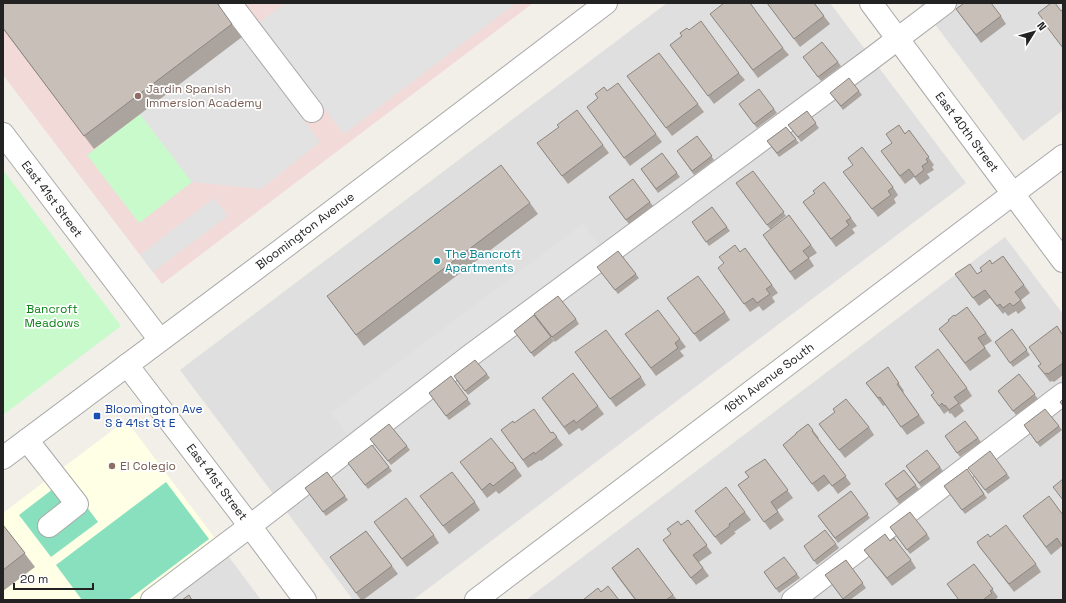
<svg xmlns="http://www.w3.org/2000/svg" width="1066" height="603" font-family="'Space Grotesk',sans-serif">
	<rect width="100%" height="100%" fill="#f2efe9"/>
	<!-- residential -->
	<g fill="#e0dfdf">
		<polygon points="667,3 830,3 966,183 413,600 353,600 180,370"/>
		<polygon points="919,3 1063,3 1063,110 1023,141"/>
		<polygon points="1005,237 1063,314 1063,600 526,600"/>
		<polygon points="217,541 261,600 139,600"/>
	</g>
	<!-- commercial -->
	<polygon fill="#f2dad9" points="3,3 533,3 162,284 3,75"/>
	<!-- education -->
	<polygon fill="#ffffe5" points="126,420 217,541 139,600 3,600 3,513"/>
	<!-- park -->
	<g fill="#c8facc">
		<polygon points="140,114 192,182 139,223 87,155"/>
		<polygon points="3,170 121,326 3,415"/>
	</g>
	<!-- pitch -->
	<g fill="#88e0be">
		<polygon points="66,479 98,522 51,557 19,515"/>
		<polygon points="166,482 209,539 128,600 82,600 56,565"/>
	</g>
	<!-- parking -->
	<g fill="#e2e2e2">
		<polygon points="285,3 516,3 344,134 259,23"/>
		<polygon points="242,37 320,142 261,189 192,182 140,114"/>
		<polygon points="214,198 228,216 153,272 140,255"/>
		<polygon points="583,224 599,245 347,434 331,413"/>
	</g>
	<g fill="none" stroke-linecap="round" stroke-linejoin="round">
		<defs>
			<g id="minor">
				<polyline points="230,3 312,111"/>
				<polyline points="871,3 1063,261"/>
				<polyline points="3,134 160,340"/>
				<polyline points="127,365 250,526 305,600"/>
				<polyline points="27,440 77,504 49,526"/>
				<polyline points="3,458 281,250 606,3"/>
				<polyline points="152,600 250,526 471,355 871,59 945,3"/>
				<polyline points="476,600 1063,156"/>
				<polyline points="793,600 1063,394"/>
			</g>
		</defs>
		<!-- minor casing -->
		<use href="#minor" stroke="#a9a9a9" stroke-width="24"/>
		<!-- minor -->
		<use href="#minor" stroke="#fff" stroke-width="22"/>
	</g>
	<!-- wall -->
	<g fill="#aba49e">
		<polygon points="3,3 232,24 242,37 94,149 3,29"/>
		<polygon points="767,3 814,3 830,24 800,47"/>
		<polygon points="963,4 1001,16 1006,24 981,43 956,9"/>
		<polygon points="716,21 783,48 789,55 758,78"/>
		<polygon points="689,30 739,73 745,80 714,104 670,45"/>
		<polygon points="806,61 838,62 841,66 821,81"/>
		<polygon points="627,76 698,104 704,112 672,136"/>
		<polygon points="607,91 656,134 662,142 630,166 587,107"/>
		<polygon points="859,91 862,95 843,110 830,93"/>
		<polygon points="739,104 774,109 777,113 757,128"/>
		<polygon points="807,111 819,128 801,142 788,125"/>
		<polygon points="786,127 799,143 779,157 767,141"/>
		<polygon points="909,130 934,165 932,167 934,170 927,174 930,178 920,185 914,177 905,184 881,151"/>
		<polygon points="697,136 714,160 694,175 677,151"/>
		<polygon points="537,143 603,145 609,153 568,184"/>
		<polygon points="662,153 680,177 658,193 641,169"/>
		<polygon points="753,171 786,216 770,229 736,183"/>
		<polygon points="843,172 893,187 898,195 894,199 896,203 878,217"/>
		<polygon points="633,179 653,206 629,224 609,197"/>
		<polygon points="815,193 851,218 857,226 852,229 855,233 836,247 803,202"/>
		<polygon points="530,203 538,214 364,346 327,296"/>
		<polygon points="712,207 730,231 709,246 692,222"/>
		<polygon points="789,215 817,253 809,258 814,266 795,280 768,243"/>
		<polygon points="745,248 778,293 772,297 775,302 763,311 759,306 750,312 723,276 740,252"/>
		<polygon points="618,251 639,278 618,294 600,271"/>
		<polygon points="1003,256 1030,293 1021,300 1026,308 1018,314 1016,311 1008,316 1005,312 1003,314 990,298 979,306 955,274 977,274"/>
		<polygon points="667,298 725,312 730,320 700,342"/>
		<polygon points="967,307 992,341 984,346 991,356 970,371 939,329"/>
		<polygon points="534,314 576,319 579,324 555,342"/>
		<polygon points="534,315 554,341 534,357 514,331"/>
		<polygon points="1012,329 1030,355 1013,367 995,342"/>
		<polygon points="1063,333 1063,375 1054,382 1052,381 1050,382 1038,366 1041,364"/>
		<polygon points="625,334 680,339 686,347 680,351 684,356 656,376"/>
		<polygon points="581,360 641,377 646,385 616,407"/>
		<polygon points="888,367 904,391 903,392 925,423 907,435 885,405 883,406 866,383"/>
		<polygon points="487,374 490,378 468,395 456,380"/>
		<polygon points="1019,374 1038,399 1016,415 998,391"/>
		<polygon points="451,376 471,404 449,420 429,393"/>
		<polygon points="967,388 972,396 960,405 964,411 955,418 951,413 950,414 948,411 944,414 931,395"/>
		<polygon points="542,398 598,406 604,414 582,431 579,428 569,435"/>
		<polygon points="514,423 551,433 553,432 563,445 541,461 540,460 528,468 501,430"/>
		<polygon points="808,424 819,438 818,439 851,484 838,494 830,483 818,492 783,445 796,434"/>
		<polygon points="819,424 869,427 874,435 845,458"/>
		<polygon points="1024,425 1059,426 1062,430 1040,447"/>
		<polygon points="945,436 978,438 981,442 960,457"/>
		<polygon points="370,439 407,446 410,450 391,465"/>
		<polygon points="765,459 793,498 777,510 784,520 770,530 738,485 749,477"/>
		<polygon points="460,462 511,463 512,462 522,476 499,494 496,491 487,498"/>
		<polygon points="348,463 389,467 392,471 368,489"/>
		<polygon points="906,466 940,467 943,471 921,487"/>
		<polygon points="967,469 987,498 965,514 944,486"/>
		<polygon points="904,470 919,489 899,504 885,484"/>
		<polygon points="327,472 348,500 326,516 305,488"/>
		<polygon points="971,472 1007,474 1010,478 988,494"/>
		<polygon points="851,491 870,518 838,543 818,516"/>
		<polygon points="420,496 475,502 480,510 449,534"/>
		<polygon points="695,511 745,512 751,520 734,532 736,533 721,545"/>
		<polygon points="1063,515 1063,548 1062,546 1051,555 1023,516"/>
		<polygon points="688,520 712,553 699,562 709,576 696,585 668,548 681,525"/>
		<polygon points="374,522 434,535 439,543 407,567"/>
		<polygon points="3,525 35,567 3,591"/>
		<polygon points="890,527 927,534 930,539 910,554"/>
		<polygon points="366,531 398,574 363,600 361,600 330,557"/>
		<polygon points="990,537 1036,564 1041,572 1014,592 979,546"/>
		<polygon points="890,541 911,560 916,568 892,586 864,550"/>
		<polygon points="836,544 839,548 817,565 804,546"/>
		<polygon points="638,548 677,600 635,600 617,576 612,568"/>
		<polygon points="846,560 866,588 850,600 844,600 825,575"/>
		<polygon points="974,564 998,597 996,599 997,600 959,600 947,584"/>
		<polygon points="764,572 797,574 800,578 779,593"/>
	</g>
	<!-- building -->
	<g fill="#c7bfb8" stroke="#8b8681">
		<polygon points="3,3 217,3 232,24 84,136 3,28"/>
		<polygon points="724,3 750,3 783,48 753,70 710,14"/>
		<polygon points="767,3 814,3 824,16 794,39"/>
		<polygon points="962,3 991,3 1001,16 976,35 956,9 963,4"/>
		<polygon points="1051,3 1055,3 1061,11 1063,10 1063,48 1044,23 1045,22 1038,13"/>
		<polygon points="701,21 739,73 708,96 670,45 682,36 680,33 687,28 689,30"/>
		<polygon points="822,42 838,62 818,77 803,57"/>
		<polygon points="659,53 698,104 666,128 627,76"/>
		<polygon points="849,78 859,91 841,106 830,93"/>
		<polygon points="618,83 656,134 624,158 587,107 598,98 595,94 604,87 607,91"/>
		<polygon points="759,89 774,109 754,124 739,104"/>
		<polygon points="577,110 603,145 562,176 537,143 559,127 557,125"/>
		<polygon points="807,111 816,123 798,137 788,125"/>
		<polygon points="899,125 905,134 909,130 929,157 926,159 928,162 922,166 924,170 915,177 909,169 900,176 881,151 892,143 886,134"/>
		<polygon points="786,127 796,139 777,153 767,141"/>
		<polygon points="697,136 712,156 692,171 677,151"/>
		<polygon points="862,147 893,187 888,191 891,195 872,209 843,172 853,165 848,158"/>
		<polygon points="662,153 677,173 656,189 641,169"/>
		<polygon points="501,165 530,203 356,335 327,296"/>
		<polygon points="753,171 784,212 767,225 736,183"/>
		<polygon points="633,179 650,202 626,220 609,197"/>
		<polygon points="824,182 851,218 846,221 849,225 831,239 803,202 815,193 813,191"/>
		<polygon points="712,207 727,227 706,242 692,222"/>
		<polygon points="789,215 811,245 803,251 809,258 790,272 763,235"/>
		<polygon points="735,245 740,252 745,248 772,285 766,289 770,294 757,303 753,298 744,304 718,268 724,263 719,257"/>
		<polygon points="618,251 636,274 615,290 597,267"/>
		<polygon points="1003,256 1024,285 1015,292 1021,300 1013,306 1010,303 1003,308 1000,304 997,306 985,290 973,298 955,274 970,264 977,274 982,271 980,268 990,260 992,264"/>
		<polygon points="698,276 725,312 694,334 667,298"/>
		<polygon points="558,296 576,319 552,337 534,314"/>
		<polygon points="967,307 986,333 978,338 985,348 965,363 939,329 949,321 948,320 954,315 955,316"/>
		<polygon points="658,310 680,339 675,343 678,348 651,368 625,334"/>
		<polygon points="534,315 551,337 531,353 514,331"/>
		<polygon points="1057,326 1062,334 1063,333 1063,363 1048,374 1047,373 1045,374 1038,366 1041,364 1029,347"/>
		<polygon points="1012,329 1027,350 1010,363 995,342"/>
		<polygon points="606,330 641,377 610,399 575,352"/>
		<polygon points="938,349 967,388 954,397 959,403 949,410 945,405 944,406 942,403 939,406 931,395 934,393 915,367"/>
		<polygon points="475,360 487,374 465,391 454,376"/>
		<polygon points="888,367 899,383 897,384 919,415 901,427 880,397 878,398 866,383"/>
		<polygon points="573,373 598,406 576,423 574,420 564,427 542,398"/>
		<polygon points="1019,374 1035,394 1013,411 998,391"/>
		<polygon points="451,376 468,399 446,416 429,393"/>
		<polygon points="846,399 869,427 839,450 819,424 835,412 833,409"/>
		<polygon points="1063,399 1063,406 1060,402"/>
		<polygon points="534,409 551,433 553,432 557,437 535,454 534,452 523,460 501,430 513,421 514,423"/>
		<polygon points="1045,409 1059,426 1037,443 1024,425"/>
		<polygon points="965,421 978,438 957,453 945,436"/>
		<polygon points="389,424 407,446 388,461 370,439"/>
		<polygon points="808,424 813,430 812,431 846,476 832,486 824,475 812,484 783,445 796,434 796,433"/>
		<polygon points="491,438 511,463 512,462 516,468 493,486 490,483 482,490 460,462"/>
		<polygon points="372,445 389,467 365,485 348,463"/>
		<polygon points="927,450 940,467 919,483 906,466"/>
		<polygon points="990,451 1007,474 985,490 968,468"/>
		<polygon points="765,459 788,490 771,502 778,512 764,522 738,485 749,477 745,472"/>
		<polygon points="967,469 984,494 962,510 944,486"/>
		<polygon points="904,470 916,485 897,499 885,484"/>
		<polygon points="327,472 345,496 323,512 305,488"/>
		<polygon points="452,472 475,502 443,526 420,496"/>
		<polygon points="1063,479 1063,500 1053,487"/>
		<polygon points="726,487 745,512 729,524 730,526 715,537 695,511"/>
		<polygon points="851,491 868,514 835,538 818,516"/>
		<polygon points="1049,496 1063,515 1063,545 1062,546 1057,538 1046,547 1023,516"/>
		<polygon points="406,498 434,535 402,559 374,522"/>
		<polygon points="910,512 927,534 907,550 890,527"/>
		<polygon points="688,520 707,545 693,555 703,568 691,578 663,540 671,534 667,529 678,521 681,525"/>
		<polygon points="3,525 25,553 3,570"/>
		<polygon points="1006,525 1036,564 1009,584 979,546 977,542 988,534 990,537"/>
		<polygon points="825,530 836,544 814,561 804,546"/>
		<polygon points="366,531 392,566 356,593 330,557"/>
		<polygon points="885,534 890,541 894,538 911,560 887,578 864,550"/>
		<polygon points="638,548 673,595 666,600 636,600 612,568"/>
		<polygon points="784,557 797,574 776,589 764,572"/>
		<polygon points="846,560 863,583 843,599 825,575"/>
		<polygon points="974,564 993,589 990,591 992,593 983,600 959,600 947,584"/>
		<polygon points="608,586 619,600 583,600 598,588 601,592"/>
		<polygon points="189,595 192,600 182,600"/>
	</g>
	<!-- markers -->
	<g fill="#8d6e63" stroke="#fff" stroke-width="1.5">
		<circle cx="138" cy="96" r="4"/>
		<circle cx="112" cy="466" r="4"/>
	</g>
	<circle fill="#0f9aa8" stroke="#fff" stroke-width="1.5" cx="437" cy="261" r="4"/>
	<rect fill="#1a4fb4" stroke="#fff" stroke-width="1.5" x="93" y="412" width="8" height="8" rx="2"/>
	<g text-anchor="middle" dominant-baseline="central" stroke-width="3.5" stroke-linejoin="round" paint-order="stroke">
		<!-- education labels -->
		<g font-size="12" fill="#785e54" stroke="#fff" text-anchor="start">
			<text x="146" y="89">Jardin Spanish<tspan x="146" dy="14">Immersion Academy</tspan></text>
			<text x="120" y="466">El Colegio</text>
		</g>
		<!-- street labels -->
		<g font-size="12" fill="#222" stroke="#fff">
			<text transform="translate(967 132) rotate(53)">East 40th Street</text>
			<text transform="translate(52 199) rotate(53)">East 41st Street</text>
			<text transform="translate(305 231) rotate(-37)">Bloomington Avenue</text>
			<text transform="translate(769 378) rotate(-37)">16th Avenue South</text>
			<text transform="translate(217 482) rotate(53)">East 41st Street</text>
		</g>
		<!-- culture labels -->
		<g font-size="12" fill="#0d838f" stroke="#fff" text-anchor="start">
			<text x="445" y="254">The Bancroft<tspan x="445" dy="14">Apartments</tspan></text>
		</g>
		<!-- park labels -->
		<g font-size="12" fill="#0c8416" stroke="#fff">
			<text x="52" y="309">Bancroft<tspan x="52" dy="14">Meadows</tspan></text>
		</g>
		<!-- transit labels -->
		<g font-size="12" fill="#164399" stroke="#fff" text-anchor="start">
			<text x="105" y="409">Bloomington Ave<tspan x="105" dy="14">S &amp; 41st St E</tspan></text>
		</g>
	</g>
	<!-- border -->
	<rect width="1066" height="603" fill="none" stroke="#222222" stroke-width="8"/>
	<!-- north arrow -->
	<g transform="translate(1034 32) rotate(53)" stroke="#ffffff" stroke-width="3" paint-order="stroke">
	<path d="M0-3L7 15L0 10L-7 15Z" fill="#222222"/>
	<text y="-6" font-size="11" font-weight="bold" text-anchor="middle" fill="#222222">N</text>
	</g>
	<!-- scale -->
	<path d="M14 583v6h79v-6" fill="none" stroke="#222222" stroke-width="2"/>
	<text x="20" y="583" font-size="12" fill="#222222" stroke="#ffffff" stroke-width="3" paint-order="stroke">20 m</text>
</svg>
